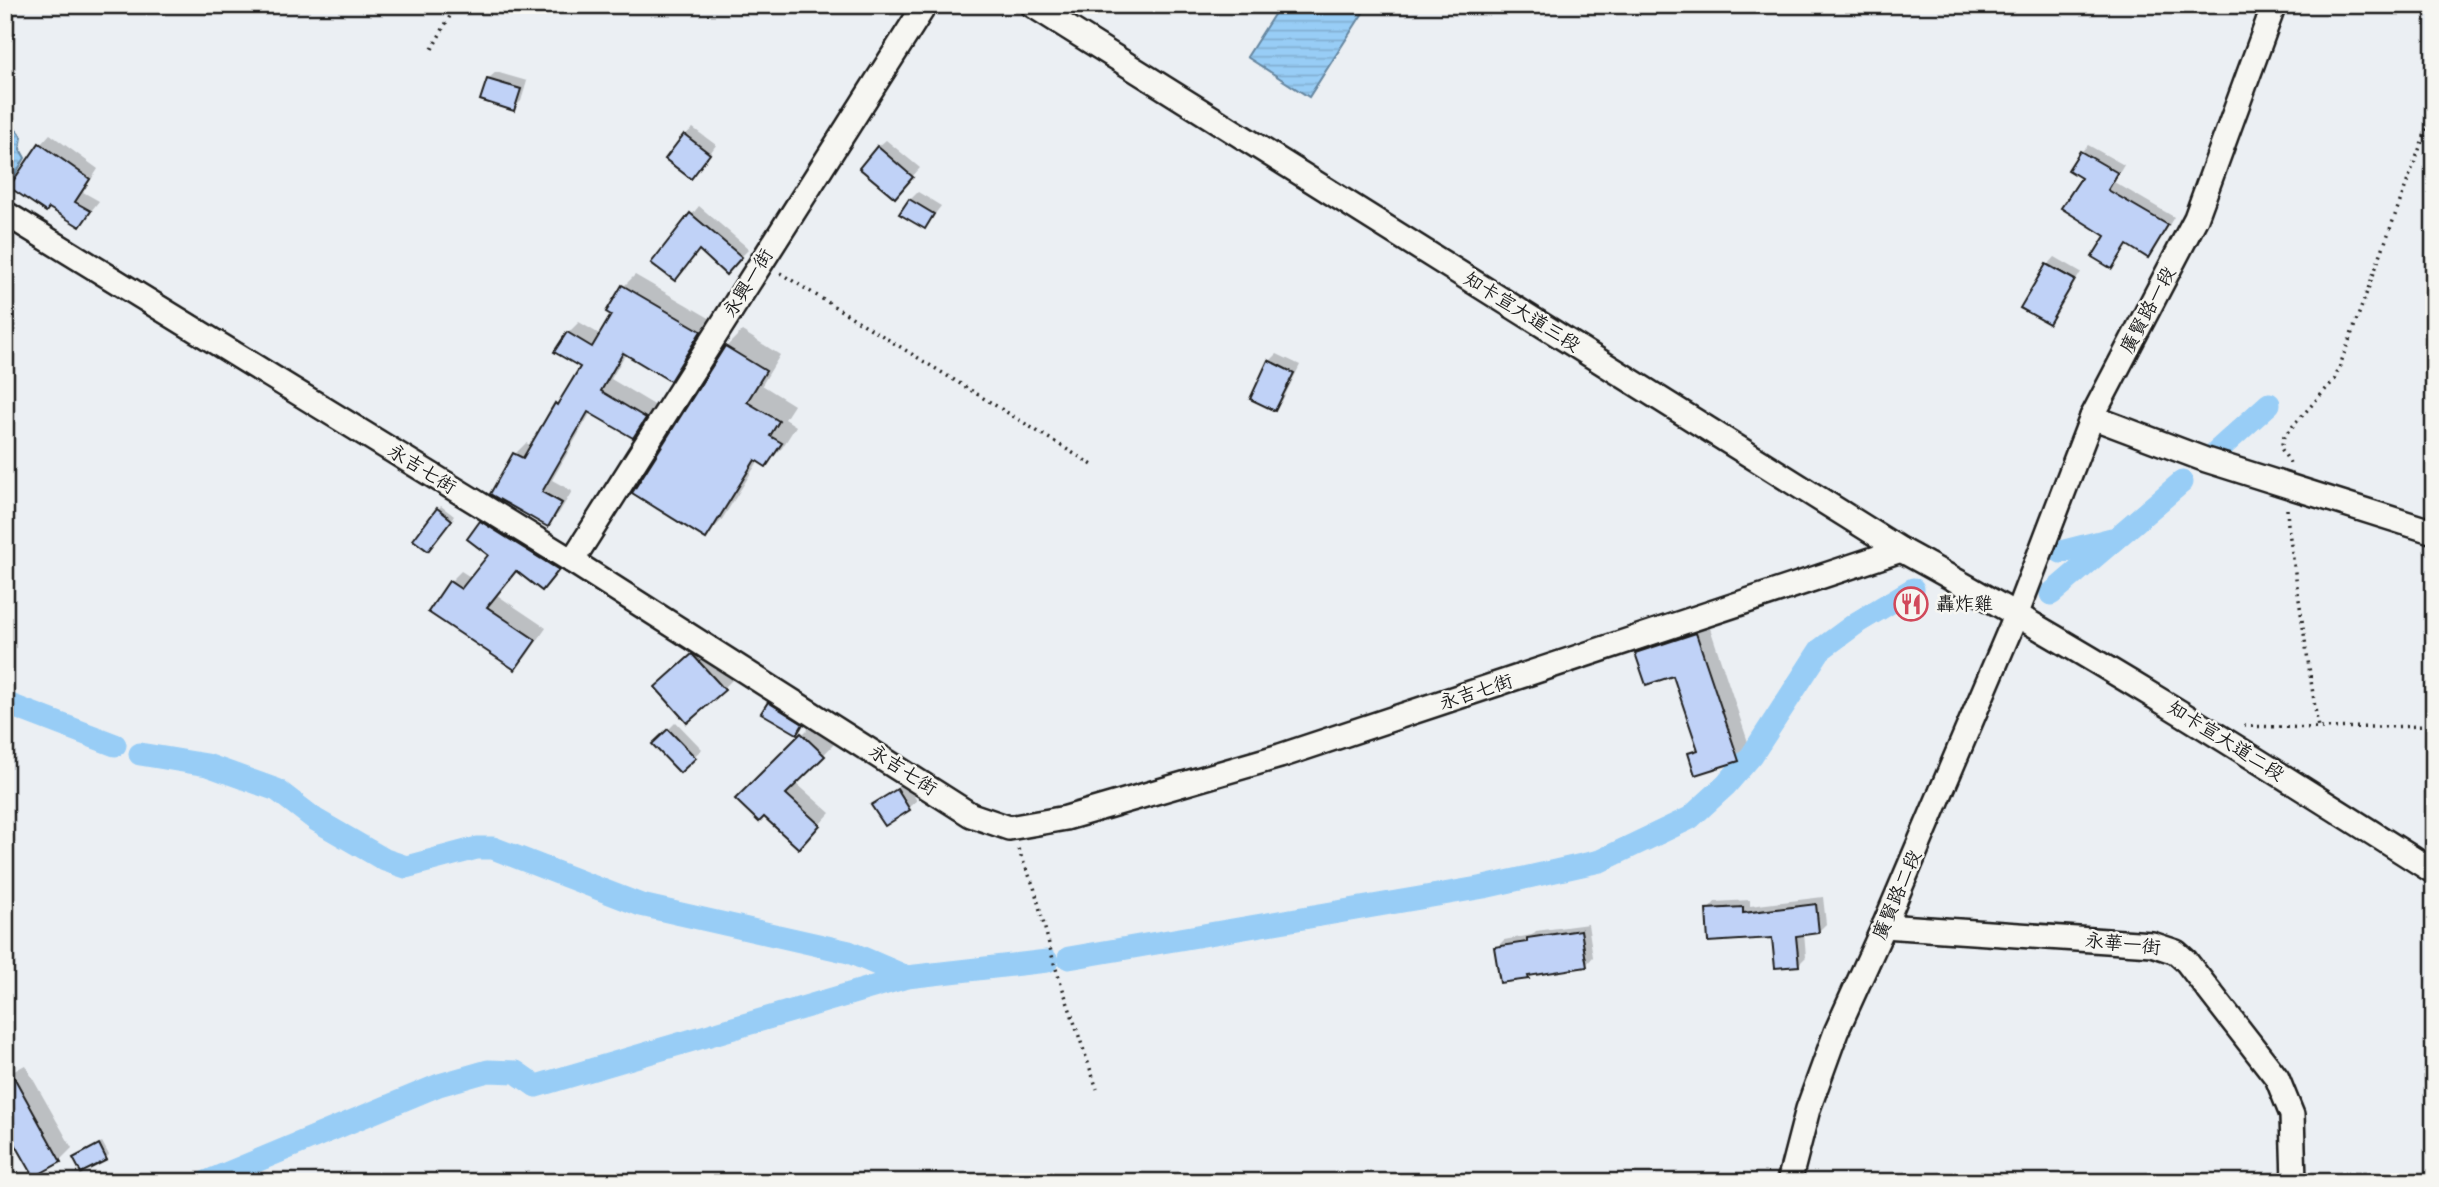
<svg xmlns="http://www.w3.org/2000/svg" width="2439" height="1187" font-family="Pangolin,'LXGW WenKai TC',sans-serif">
	<defs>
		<pattern id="water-rules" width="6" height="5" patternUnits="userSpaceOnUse" patternTransform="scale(1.75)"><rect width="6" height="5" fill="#98cdf6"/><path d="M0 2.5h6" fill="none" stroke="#82afd2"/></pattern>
	</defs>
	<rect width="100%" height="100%" fill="#ebeff3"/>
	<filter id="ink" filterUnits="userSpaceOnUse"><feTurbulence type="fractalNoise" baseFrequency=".0143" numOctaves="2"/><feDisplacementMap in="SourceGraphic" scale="14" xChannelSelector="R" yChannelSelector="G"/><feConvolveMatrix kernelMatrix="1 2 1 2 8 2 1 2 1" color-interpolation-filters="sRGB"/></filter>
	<g filter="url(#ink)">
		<!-- water -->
		<g fill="url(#water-rules)" stroke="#66869f" stroke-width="2">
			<polygon points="1280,5 1368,5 1309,97 1247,57"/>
			<polygon points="14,127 22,137 20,149 25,158 11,181 8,179 5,181 5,136 8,136 11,128"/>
		</g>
		<!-- shadow -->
		<g fill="#0003">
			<polygon points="496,72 527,81 521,101 513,109 488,79"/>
			<polygon points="693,128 716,145 699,169 685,135"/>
			<polygon points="50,134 98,169 83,192 99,201 80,225 11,187 41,144"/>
			<polygon points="886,140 920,168 902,188 878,147"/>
			<polygon points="2088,145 2124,165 2114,182 2174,217 2155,248 2148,256 2128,244 2112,266 2107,236 2084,178 2081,152"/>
			<polygon points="918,192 941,206 925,227 910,200"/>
			<polygon points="699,206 749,249 726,272 700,248 654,262"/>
			<polygon points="2055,257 2081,272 2056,315 2048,322 2023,308 2048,265"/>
			<polygon points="635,275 711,319 681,367 670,378 626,353 611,379 656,406 644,425 633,436 591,412 552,480 572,491 559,513 548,525 515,454 526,443 532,446 556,404 566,394 582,367 568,333 579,322 601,335 613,315 624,286"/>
			<polygon points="742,331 780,355 762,385 794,405 785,419 796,426 782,448 766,464 759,460 721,521 705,537 726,347"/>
			<polygon points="1277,354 1300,365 1282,401 1274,409 1270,361"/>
			<polygon points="441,506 454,516 431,546 438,509"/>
			<polygon points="493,511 569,558 542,589 517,570 497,595 546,628 526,657 515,668 450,582 461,571 472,578 490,555 481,522"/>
			<polygon points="1708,622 1750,748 1738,760 1690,754 1698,746 1674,674 1637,654 1649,642"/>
			<polygon points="705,643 735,677 723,689 669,675"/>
			<polygon points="777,696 809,716 797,732 769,703"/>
			<polygon points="676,722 702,749 680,770 654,744"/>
			<polygon points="813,724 834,744 796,783 830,813 809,836 764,815 738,799"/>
			<polygon points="905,782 917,801 885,824 873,805"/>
			<polygon points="1823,897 1826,924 1818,932 1804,933 1806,957 1798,965 1774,937 1708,910 1715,902 1750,900 1750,906"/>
			<polygon points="1588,924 1593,957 1586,965 1531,974 1528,977 1496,948 1504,940 1532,935 1536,931"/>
			<polygon points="25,1065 72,1148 60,1160 35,1174 5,1076"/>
			<polygon points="102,1142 109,1155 106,1158 75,1158"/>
		</g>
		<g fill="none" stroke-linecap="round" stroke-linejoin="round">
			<!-- canal -->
			<g stroke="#98cdf6" stroke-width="23">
				<polyline points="2217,451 2269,404"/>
				<polyline points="2061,552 2112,539"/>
				<polyline points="2051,594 2182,482"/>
				<polyline points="5,703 115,745"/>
				<polyline points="140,754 207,765 277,790 316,820 385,860 406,867 477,848 493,848 641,905 849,952 907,977"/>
				<polyline points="1069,958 1484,887 1600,861 1690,818 1726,785 1752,755 1820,650 1858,622 1913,589"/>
				<polyline points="206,1182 439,1085 488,1071 516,1072 536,1086 907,977 1047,961"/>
			</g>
		</g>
		<!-- building -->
		<g fill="#c0d2f7" stroke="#1c1c1c" stroke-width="2">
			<polygon points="487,79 521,89 514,111 480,100"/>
			<polygon points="684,134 710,154 691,179 665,159"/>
			<polygon points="39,143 90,179 75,202 91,211 80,227 49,208 46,212 9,187"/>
			<polygon points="877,146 913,177 895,198 859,168"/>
			<polygon points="2080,151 2118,173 2108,190 2168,225 2148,258 2127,245 2112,269 2092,257 2105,236 2061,208 2081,178 2068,170"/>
			<polygon points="909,199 934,214 925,229 899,214"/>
			<polygon points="690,213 742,257 726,275 699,250 675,281 651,263"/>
			<polygon points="2046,264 2075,280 2049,324 2020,308"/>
			<polygon points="622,285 701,331 670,381 623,353 601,391 646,418 633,438 588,412 542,492 562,503 548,527 490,494 513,453 523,458 555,403 557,405 580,367 554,352 567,332 592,347 611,315 606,312"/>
			<polygon points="725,346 766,371 747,402 779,421 770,436 782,443 766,467 755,460 706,539 632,493"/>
			<polygon points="1268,360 1294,373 1275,411 1250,399"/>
			<polygon points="437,508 452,520 428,551 413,540"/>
			<polygon points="480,521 559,570 542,591 516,571 487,607 536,640 515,670 428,612 449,581 461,589 488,555 467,539"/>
			<polygon points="1696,633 1739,761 1695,775 1688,753 1698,750 1673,676 1646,685 1635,653"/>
			<polygon points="692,654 725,690 687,723 655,687"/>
			<polygon points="768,702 803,724 797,734 761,713"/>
			<polygon points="668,729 696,758 680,773 652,744"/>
			<polygon points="801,733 825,756 786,794 820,825 799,849 764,817 759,822 735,799"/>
			<polygon points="897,789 910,810 885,826 871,805"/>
			<polygon points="1816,904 1819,933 1796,936 1799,966 1775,968 1772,938 1708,942 1706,909 1743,907 1743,913"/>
			<polygon points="1581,930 1587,967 1528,976 1529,979 1500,983 1494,947 1527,942 1527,938"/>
			<polygon points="5,1061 61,1162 34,1177 5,1126"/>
			<polygon points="99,1144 107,1160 81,1173 73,1158"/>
		</g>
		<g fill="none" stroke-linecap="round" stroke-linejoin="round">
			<defs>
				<g id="minor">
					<path d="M 1032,5 L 1901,550 C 2083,649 2258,760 2434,872"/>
					<polyline points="5,213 572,561 971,815 1009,828 1066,818 1280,756 1901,550"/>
					<polyline points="2092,417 2206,460 2434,532"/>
					<polyline points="572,561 925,5"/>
					<polyline points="1884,926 2152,944 2176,952 2186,961 2277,1078 2292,1115 2294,1182"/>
					<polyline points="1789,1182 1808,1109 1836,1032 1884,926 2017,613 2092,417 2196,218 2274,5"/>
				</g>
			</defs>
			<!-- minor casing -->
			<use href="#minor" stroke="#1c1c1c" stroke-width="28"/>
			<!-- path -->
			<g stroke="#1c1c1c" stroke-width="3.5" stroke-dasharray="2 5" stroke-linecap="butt">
				<polyline points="432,49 456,5"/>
				<polyline points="780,273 1094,466"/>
				<polyline points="2290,463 2281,448 2284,436 2335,379 2434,109"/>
				<polyline points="2287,509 2288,525 2318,728"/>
				<polyline points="2244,726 2318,728 2434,726"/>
				<polyline points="1018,849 1034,887 1054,963 1097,1089"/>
			</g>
			<!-- minor -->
			<use href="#minor" stroke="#f6f6f2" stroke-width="23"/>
		</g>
	</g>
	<!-- icons -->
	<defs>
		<symbol id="restaurant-ring" viewBox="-11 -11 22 22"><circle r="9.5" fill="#f6f6f2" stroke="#d1495b" stroke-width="1.5"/><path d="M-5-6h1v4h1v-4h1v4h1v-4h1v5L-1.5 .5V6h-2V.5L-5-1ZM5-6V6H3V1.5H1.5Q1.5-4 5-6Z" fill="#d1495b"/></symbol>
	</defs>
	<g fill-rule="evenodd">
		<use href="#restaurant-ring" x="1892" y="585" width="38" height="38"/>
	</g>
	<g text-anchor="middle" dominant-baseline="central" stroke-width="5" stroke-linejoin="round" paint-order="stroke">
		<!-- street labels -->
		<g font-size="19" fill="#1c1c1c" stroke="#f6f6f2">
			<text transform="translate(748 283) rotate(-58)">永興一街</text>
			<text transform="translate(2148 310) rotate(-62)">廣賢路一段</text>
			<text transform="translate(1522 312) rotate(32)">知卡宣大道三段</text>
			<text transform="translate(422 469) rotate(32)">永吉七街</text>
			<text transform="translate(1476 692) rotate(-18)">永吉七街</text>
			<text transform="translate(2226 741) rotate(32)">知卡宣大道二段</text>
			<text transform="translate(903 770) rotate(33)">永吉七街</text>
			<text transform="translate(1897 895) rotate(-67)">廣賢路二段</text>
			<text transform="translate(2123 944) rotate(6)">永華一街</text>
		</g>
		<!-- poi labels -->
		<g font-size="19" fill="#1c1c1c" stroke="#f6f6f2" text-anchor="start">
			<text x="1936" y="604">轟炸雞</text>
		</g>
	</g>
	<!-- margin -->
	<rect width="2439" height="1187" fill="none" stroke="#f6f6f2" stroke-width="28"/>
	<rect x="14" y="14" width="2411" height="1159" fill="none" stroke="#1c1c1c" stroke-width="2.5" filter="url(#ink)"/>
</svg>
